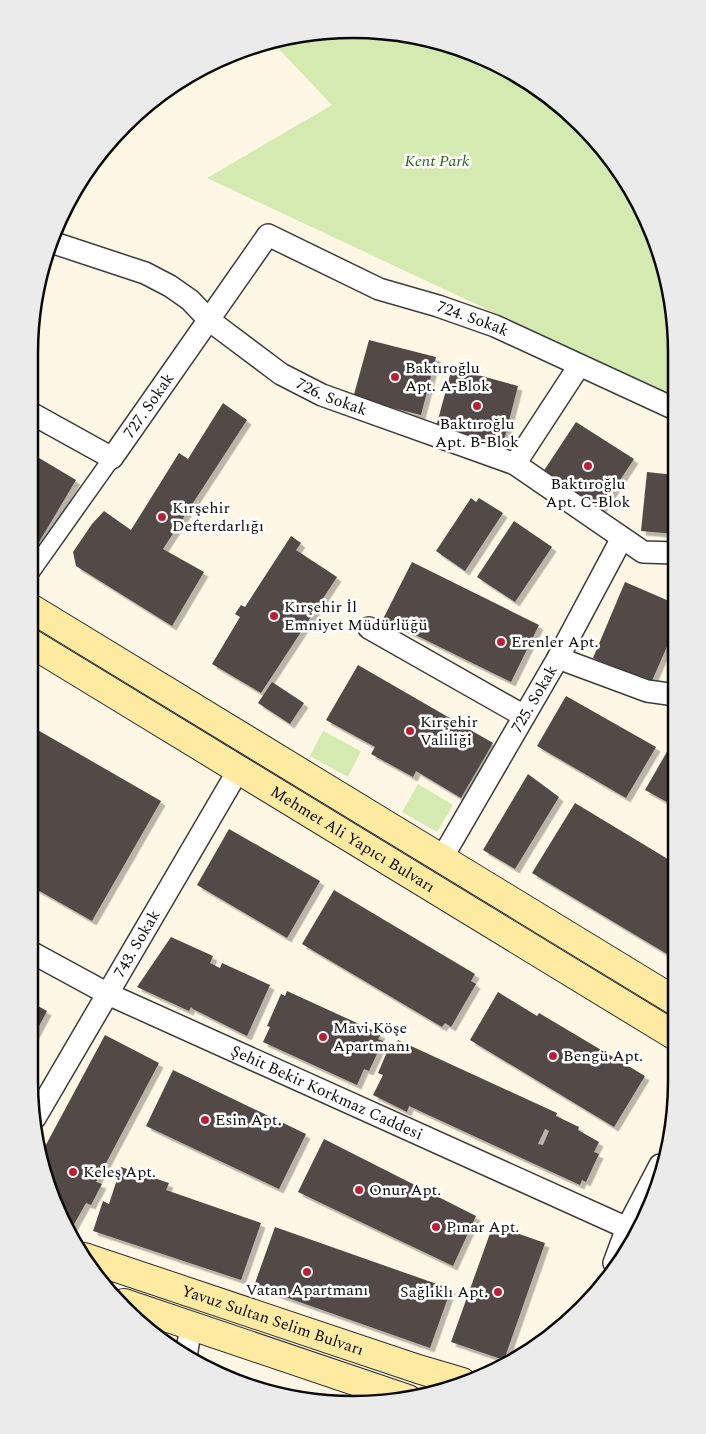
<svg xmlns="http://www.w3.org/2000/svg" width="706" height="1434" font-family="Spectral,serif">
	<defs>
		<filter id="shadow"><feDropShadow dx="4.5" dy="4.5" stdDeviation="0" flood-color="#0004"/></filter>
	</defs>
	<rect width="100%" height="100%" fill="#fff7e6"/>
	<!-- green -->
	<g fill="#d4eab0">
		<polygon points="353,29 477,54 551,96 610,156 653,229 674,310 675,400 546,337 207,178 332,105 274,44"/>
		<polygon points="323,731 361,751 348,777 310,756"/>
		<polygon points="418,784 453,805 437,832 402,812"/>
	</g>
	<!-- building -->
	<g fill="#524946" fill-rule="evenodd" filter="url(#shadow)">
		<polygon points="369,340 436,357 421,415 353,398"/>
		<polygon points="452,368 518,386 503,444 436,427"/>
		<polygon points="223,403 247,420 163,549 204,572 172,626 76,566 73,552 92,524 104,511 131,530 179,453 188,459"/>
		<polygon points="576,422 634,459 601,509 543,472"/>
		<polygon points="29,452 76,480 29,559"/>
		<polygon points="647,472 675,475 675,534 641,531"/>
		<polygon points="471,498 476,502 479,498 503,513 465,571 436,551"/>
		<polygon points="514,521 552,547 515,602 477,577"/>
		<polygon points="291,536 301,543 296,550 337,577 261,693 212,664 240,617 235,614 241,605 245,607"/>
		<polygon points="412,562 539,625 511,682 383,619"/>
		<polygon points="625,582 676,604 676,626 651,683 593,658"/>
		<polygon points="358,665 493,743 461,798 416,771 413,777 371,754 375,747 326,720"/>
		<polygon points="272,682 304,703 290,724 258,703"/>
		<polygon points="566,696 656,747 626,798 537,746"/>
		<polygon points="29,725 161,801 92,921 29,885"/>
		<polygon points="676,736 676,807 645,790"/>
		<polygon points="528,774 559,797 515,869 483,850"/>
		<polygon points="575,803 676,864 677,960 532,873"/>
		<polygon points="229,829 320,881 287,938 197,885"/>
		<polygon points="334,890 475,974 471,981 476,984 451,1027 445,1023 442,1027 302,944"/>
		<polygon points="171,937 213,956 210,963 220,968 222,963 270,985 247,1036 193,1009 191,1007 189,1011 137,987"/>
		<polygon points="287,991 381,1034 378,1039 383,1041 369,1071 364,1069 357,1085 263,1042 270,1027 267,1026 281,994 285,996"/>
		<polygon points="498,992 537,1016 539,1013 645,1076 614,1127 470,1040"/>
		<polygon points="29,1001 47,1011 29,1045"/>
		<polygon points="105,1035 159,1063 96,1182 102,1184 91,1205 86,1203 73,1226 66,1222 46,1185 41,1154"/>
		<path d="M 398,1040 L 557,1113 L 556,1116 L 579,1127 L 578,1130 L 599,1142 L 594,1152 L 599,1154 L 586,1182 L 582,1180 L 580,1185 L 409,1106 L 407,1112 L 373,1095 L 383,1075 L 378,1073 L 387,1052 L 392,1053 ZM 545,1129 L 549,1131 L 543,1145 L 538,1144 Z"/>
		<polygon points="173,1070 306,1134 279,1189 146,1126"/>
		<polygon points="324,1139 476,1216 453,1266 298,1192"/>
		<polygon points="121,1167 169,1183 166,1190 261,1223 241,1280 93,1231 103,1201 109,1204"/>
		<polygon points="493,1225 545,1243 504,1360 451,1342"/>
		<polygon points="275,1227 451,1289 430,1348 254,1286"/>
	</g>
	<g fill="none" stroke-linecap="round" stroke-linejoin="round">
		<defs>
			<polyline id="pedestrian" points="29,575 112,458"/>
			<g id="minor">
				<path id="s1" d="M 51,242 L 145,273 L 170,286 L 190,300 L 209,320 L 281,374 L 322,395 L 515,464 L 643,552 L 675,553"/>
				<path id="s2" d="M 29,412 L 112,458 L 268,235 L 379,289 L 438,306 L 495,326 L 675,409"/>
				<polyline points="515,464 579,366"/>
				<polyline points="369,628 524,716"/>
				<polyline points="558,658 647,691 676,695"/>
				<path id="s3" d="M 442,858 L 558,658 L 622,538"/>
				<path id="s4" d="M 29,951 L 108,994 L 627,1228"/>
				<path id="s5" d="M 35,1118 L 239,769"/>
				<polyline points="614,1263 627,1228 660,1165"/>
				<polyline points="186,1357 191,1326"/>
			</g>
			<g id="secondary">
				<polyline points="29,607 677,1002"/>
				<path id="s6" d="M 29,642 L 677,1037"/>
				<path id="s7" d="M 84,1257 L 418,1369 L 462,1382"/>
				<polyline points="124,1303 408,1399"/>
			</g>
		</defs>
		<!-- pedestrian casing -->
		<use href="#pedestrian" stroke="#3d3d3d" stroke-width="19"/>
		<!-- minor casing -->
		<use href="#minor" stroke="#3d3d3d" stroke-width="24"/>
		<!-- secondary casing -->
		<use href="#secondary" stroke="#2c2c2c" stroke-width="30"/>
		<!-- pedestrian -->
		<use href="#pedestrian" stroke="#fff" stroke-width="16"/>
		<!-- minor -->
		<use href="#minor" stroke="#fff" stroke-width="21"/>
		<!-- secondary -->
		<use href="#secondary" stroke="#ffeaa1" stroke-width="28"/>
	</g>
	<!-- markers -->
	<g fill="#bd1e37" stroke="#fff" stroke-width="2">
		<circle cx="395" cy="377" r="5"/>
		<circle cx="477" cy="406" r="5"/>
		<circle cx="588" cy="466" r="5"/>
		<circle cx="162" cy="517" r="5"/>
		<circle cx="274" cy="616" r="5"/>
		<circle cx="501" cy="642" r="5"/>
		<circle cx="410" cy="731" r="5"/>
		<circle cx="323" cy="1037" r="5"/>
		<circle cx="553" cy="1056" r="5"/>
		<circle cx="205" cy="1120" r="5"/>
		<circle cx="73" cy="1172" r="5"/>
		<circle cx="359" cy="1190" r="5"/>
		<circle cx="436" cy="1227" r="5"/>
		<circle cx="307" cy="1272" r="5"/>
		<circle cx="498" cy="1292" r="5"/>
	</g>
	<g text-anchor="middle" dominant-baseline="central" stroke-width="5" stroke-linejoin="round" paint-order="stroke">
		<!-- park labels -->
		<g font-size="16" font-style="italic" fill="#306219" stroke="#fff">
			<text x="437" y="161">Kent Park</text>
		</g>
		<!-- street labels -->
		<g font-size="16" fill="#0a0a0a" stroke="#fff">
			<text stroke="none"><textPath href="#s2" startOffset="589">724. Sokak</textPath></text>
			<text stroke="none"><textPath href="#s1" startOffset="325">726. Sokak</textPath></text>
			<text stroke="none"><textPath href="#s2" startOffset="159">727. Sokak</textPath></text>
			<text stroke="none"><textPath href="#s3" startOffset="184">725. Sokak</textPath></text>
			<text stroke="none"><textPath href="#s6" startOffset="379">Mehmet Ali Yapıcı Bulvarı</textPath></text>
			<text stroke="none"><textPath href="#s5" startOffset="202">743. Sokak</textPath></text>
			<text stroke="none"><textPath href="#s4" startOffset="330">Şehit Bekir Korkmaz Caddesi</textPath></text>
			<text stroke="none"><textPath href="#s7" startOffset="199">Yavuz Sultan Selim Bulvarı</textPath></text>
		</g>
		<!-- poi labels -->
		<g font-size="16" fill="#0a0a0a" stroke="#fff" text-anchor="start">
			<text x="405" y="368">Baktıroğlu<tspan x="405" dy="18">Apt. A-Blok</tspan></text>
			<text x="477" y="424" text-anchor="middle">Baktıroğlu<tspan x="477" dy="18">Apt. B-Blok</tspan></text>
			<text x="588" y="484" text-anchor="middle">Baktıroğlu<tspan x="588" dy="18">Apt. C-Blok</tspan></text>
			<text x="172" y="508">Kırşehir<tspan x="172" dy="18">Defterdarlığı</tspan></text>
			<text x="284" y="607">Kırşehir İl<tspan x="284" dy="18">Emniyet Müdürlüğü</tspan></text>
			<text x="511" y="642">Erenler Apt.</text>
			<text x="420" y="722">Kırşehir<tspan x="420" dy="18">Valiliği</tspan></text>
			<text x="333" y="1028">Mavi Köşe<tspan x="333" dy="18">Apartmanı</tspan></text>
			<text x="563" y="1056">Bengü Apt.</text>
			<text x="215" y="1120">Esin Apt.</text>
			<text x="83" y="1172">Keleş Apt.</text>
			<text x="369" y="1190">Onur Apt.</text>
			<text x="446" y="1227">Pınar Apt.</text>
			<text x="307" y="1290" text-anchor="middle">Vatan Apartmanı</text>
			<text x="488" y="1292" text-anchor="end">Sağlıklı Apt.</text>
		</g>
	</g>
	<!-- crop -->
	<path d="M0 0H706V1434H0ZM353 38H353A315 315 0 0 1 668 353V1081A315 315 0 0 1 353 1396H353A315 315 0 0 1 38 1081V353A315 315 0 0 1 353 38Z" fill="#ebebeb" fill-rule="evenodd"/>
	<path fill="none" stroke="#0a0a0a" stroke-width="2.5" d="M353 38H353A315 315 0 0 1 668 353V1081A315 315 0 0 1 353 1396H353A315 315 0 0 1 38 1081V353A315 315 0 0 1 353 38Z"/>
</svg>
